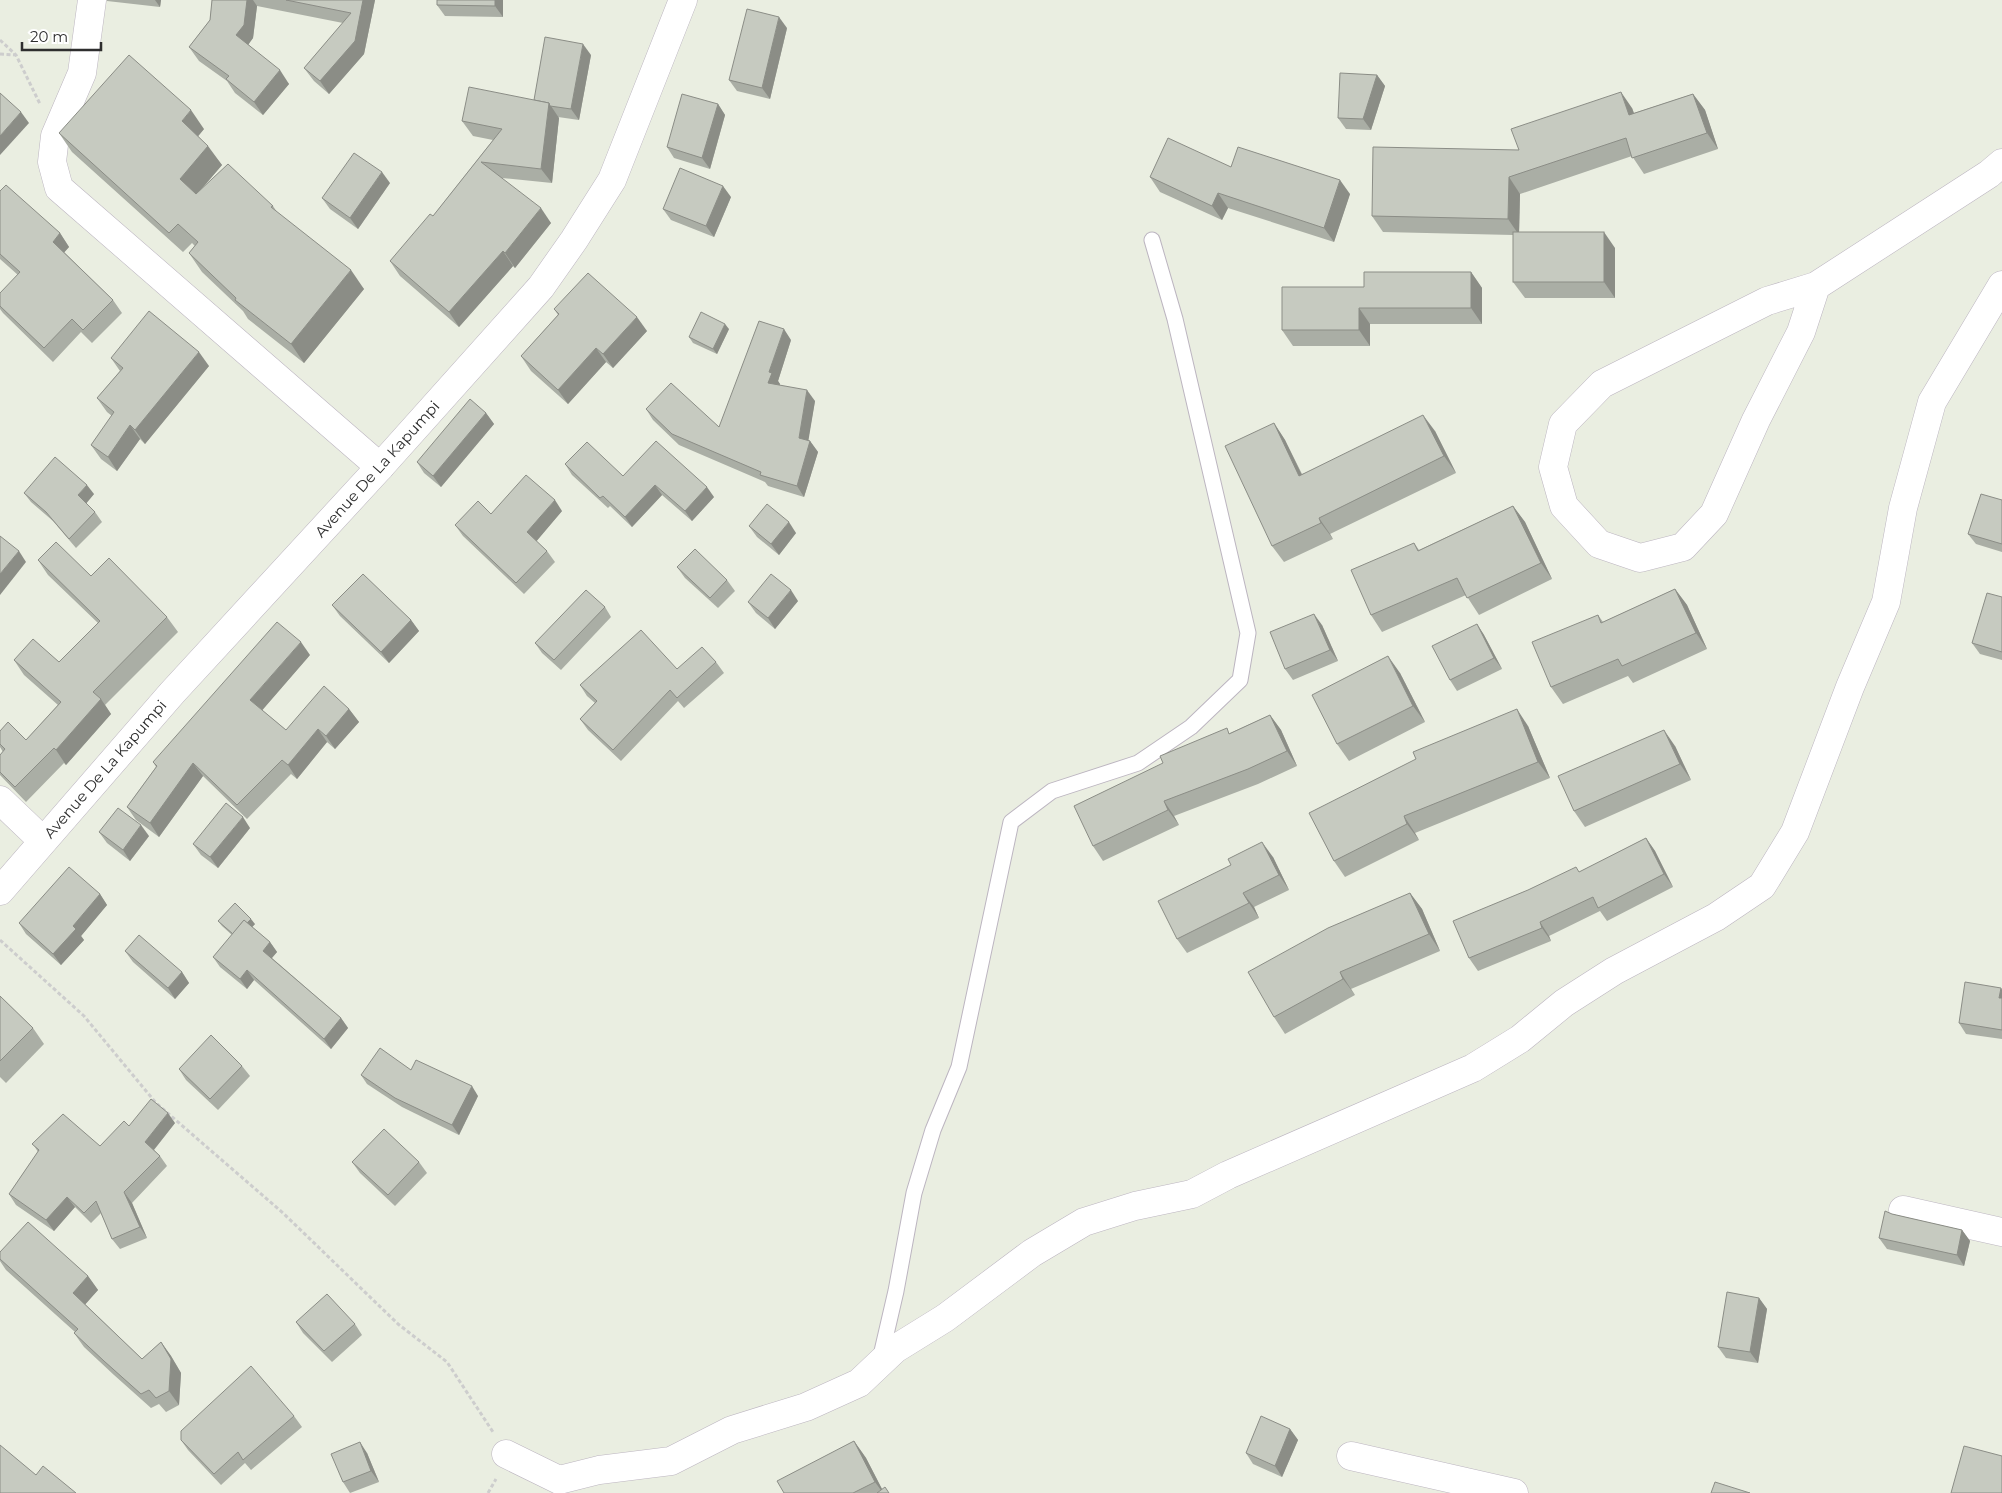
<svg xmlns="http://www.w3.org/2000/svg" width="2002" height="1493" font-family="Montserrat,sans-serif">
	<rect width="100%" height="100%" fill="#eaeee1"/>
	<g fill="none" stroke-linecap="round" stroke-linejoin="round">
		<defs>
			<polyline id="service" points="880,1360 896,1291 914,1193 933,1130 959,1067 1011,822 1052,791 1138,763 1191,727 1240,680 1248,633 1175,319 1152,240"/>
			<g id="minor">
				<polyline points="92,0 82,73 55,136 52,162 59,188 380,467"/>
				<polyline points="1816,286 1801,332 1756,420 1714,514 1683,547 1640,558 1599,544 1564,506 1553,467 1563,424 1602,384 1767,301 1816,286 1989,174 2002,163"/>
				<polyline points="0,800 42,840"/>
				<polyline points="1903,1210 2002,1232"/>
				<polyline points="506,1454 559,1480 599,1470 671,1461 732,1430 806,1407 859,1383 895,1349 945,1318 1032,1253 1084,1222 1135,1206 1192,1194 1228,1175 1473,1068 1520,1039 1564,1003 1614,971 1716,917 1762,886 1795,832 1850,687 1886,602 1903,508 1932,402 2002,285"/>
				<polyline points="1351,1456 1514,1493"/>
			</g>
			<polyline id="secondary" points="0,891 172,693 380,467 541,287 574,240 612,180 683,0"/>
		</defs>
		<!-- service casing -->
		<use href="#service" stroke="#bcb5c0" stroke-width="17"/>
		<!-- minor casing -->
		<use href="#minor" stroke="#bcb5c0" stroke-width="29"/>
		<!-- secondary casing -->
		<use href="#secondary" stroke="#bcb5c0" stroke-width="29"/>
		<!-- path -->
		<g stroke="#cdcdcd" stroke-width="3" stroke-dasharray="4 2.5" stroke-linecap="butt">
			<polyline points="0,40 16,55 40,104"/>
			<polyline points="0,54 16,55"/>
			<polyline points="0,940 84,1016 156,1103 283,1213 398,1324 447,1362 493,1432"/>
			<polyline points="488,1493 496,1479"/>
		</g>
		<!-- service -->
		<use href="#service" stroke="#fff" stroke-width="15"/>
		<!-- minor -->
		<use href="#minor" stroke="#fff" stroke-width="28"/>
		<!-- secondary -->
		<use href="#secondary" stroke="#fff" stroke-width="28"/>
	</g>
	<!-- wall -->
	<g fill="#aaaea5">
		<polygon points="107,0 161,0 160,7 107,1"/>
		<polygon points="212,0 375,0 364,54 329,94 314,81 304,68 343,23 257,6 253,38 248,44 289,84 263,115 235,93 227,81 199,61 189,47 210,20"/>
		<polygon points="437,0 503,0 503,17 445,16 437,5"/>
		<polygon points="787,28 770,99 737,91 729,80"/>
		<polygon points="591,55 579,120 558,117 559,118 552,183 502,178 551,223 515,268 513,266 459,327 400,276 390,261 433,216 493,140 473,136 462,121 534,100"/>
		<polygon points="1377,75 1385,86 1371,130 1346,129 1338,118"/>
		<polygon points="1693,94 1705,110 1718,149 1644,174 1632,156 1520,194 1519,232 1615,248 1615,298 1525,298 1513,282 1513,235 1383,232 1372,216 1519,150 1632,108 1634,113"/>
		<polygon points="718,104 725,115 710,169 674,158 667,147"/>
		<polygon points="204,129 198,136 222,165 201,189 273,206 277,212 364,289 304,363 248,319 243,311 202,272 189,253 195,246 192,243 183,252 72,152 59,133"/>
		<polygon points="1231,167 1350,194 1334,242 1228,208 1222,220 1160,192 1150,177"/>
		<polygon points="390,183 358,229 330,209 322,198"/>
		<polygon points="0,191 60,233 69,247 64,252 113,300 122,313 92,343 81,332 53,362 3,313 0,309 0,293 18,275 0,259"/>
		<polygon points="731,197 714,237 671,220 663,209"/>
		<polygon points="1471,272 1482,288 1482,324 1370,324 1370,346 1293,346 1282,330 1364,287"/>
		<polygon points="554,309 647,331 613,368 606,362 568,404 531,371 521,356 558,315"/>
		<polygon points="729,329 717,354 693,343 689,337"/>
		<polygon points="791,340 778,381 780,384 779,385 815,401 808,440 810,441 818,452 804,497 768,486 765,482 679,445 653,420 646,409 719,427"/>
		<polygon points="111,358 209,366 145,444 140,439 117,471 101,459 91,445 112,416 107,412 97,398 120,371"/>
		<polygon points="486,413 494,424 441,487 424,473 417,462"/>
		<polygon points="1274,423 1285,440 1302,474 1435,431 1456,473 1330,534 1333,539 1284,562 1272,546"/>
		<polygon points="565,464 623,476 714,497 692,521 662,495 632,527 610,506 608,508 572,475"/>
		<polygon points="24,493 94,494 86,503 95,512 102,522 76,548 53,521 31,502"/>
		<polygon points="2002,500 2002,552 1976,544 1968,534"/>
		<polygon points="1513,506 1525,522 1552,579 1479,615 1466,595 1382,632 1371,615 1414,543 1419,550"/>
		<polygon points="562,511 536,541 547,551 555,562 524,594 463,536 455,525 491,514"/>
		<polygon points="749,526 796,533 779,555 757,537"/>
		<polygon points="38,560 91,576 167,617 178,632 105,705 111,714 66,765 64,763 26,802 0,775 0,755 3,752 0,747 0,731 26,740 58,705 24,675 14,660 59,662 98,623 48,575"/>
		<polygon points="677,567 727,580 735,591 718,608 685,578"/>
		<polygon points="1675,589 1687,605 1707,649 1633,683 1628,676 1563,704 1551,687 1598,615 1603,622"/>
		<polygon points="2002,597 2002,660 1980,654 1972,643"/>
		<polygon points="798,601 775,629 756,613 748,602"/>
		<polygon points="332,605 411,620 419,631 389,663 340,616"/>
		<polygon points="605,607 611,617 561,670 542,653 535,643"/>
		<polygon points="1477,624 1484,635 1502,669 1457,691 1450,680"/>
		<polygon points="1322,625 1338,661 1293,680 1285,669"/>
		<polygon points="310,655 262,710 286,730 349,709 359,722 335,749 327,742 297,779 291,774 247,819 203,776 159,837 136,820 127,807 156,767 153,762"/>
		<polygon points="716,662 724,673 684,708 678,701 621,761 588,730 580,719 595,703 587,696 580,685"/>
		<polygon points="1400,673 1425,722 1349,761 1337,744"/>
		<polygon points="1270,715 1281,730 1297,766 1258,784 1174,816 1179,825 1103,861 1093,846 1230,733"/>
		<polygon points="1528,726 1550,778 1415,833 1419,840 1345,877 1334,861"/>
		<polygon points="1675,746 1691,780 1585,827 1574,811"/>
		<polygon points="250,828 218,868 201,855 193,844"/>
		<polygon points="99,832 149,836 130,861 107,843"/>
		<polygon points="1646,838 1655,851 1673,887 1607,921 1600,911 1549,936 1551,941 1478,971 1469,958 1580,872"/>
		<polygon points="1273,857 1289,890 1254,907 1259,918 1187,953 1177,939"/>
		<polygon points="1410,893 1422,909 1440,951 1351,989 1355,995 1285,1034 1274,1017"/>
		<polygon points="100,894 107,905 81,936 84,940 61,965 26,934 19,923"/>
		<polygon points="218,921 255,924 252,927 270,942 277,952 272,958 341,1018 348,1028 331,1049 254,980 247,989 220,967 213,957 232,935 222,926"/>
		<polygon points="125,951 182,972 189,983 175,999 133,962"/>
		<polygon points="2001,988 2002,990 2002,1039 1966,1034 1959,1023"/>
		<polygon points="0,996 33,1028 44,1044 6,1083 0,1077"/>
		<polygon points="242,1066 250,1076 218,1110 186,1080 179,1069"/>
		<polygon points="411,1070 478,1096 459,1135 402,1107 367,1084 361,1075"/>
		<polygon points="175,1123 154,1150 160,1156 167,1166 132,1203 147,1238 120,1249 112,1239 101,1213 91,1223 75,1207 54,1231 16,1205 9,1194 38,1152 33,1144 100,1146 129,1126"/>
		<polygon points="352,1162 419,1162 427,1173 395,1206 360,1173"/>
		<polygon points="1892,1214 1962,1230 1970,1241 1964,1266 1887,1249 1879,1238"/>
		<polygon points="0,1252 88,1276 98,1290 85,1304 142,1359 161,1342 171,1356 181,1373 179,1405 166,1412 159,1404 151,1408 114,1375 84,1347 74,1333 75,1332 6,1270 0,1261"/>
		<polygon points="1759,1298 1767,1309 1758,1363 1726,1358 1718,1347"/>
		<polygon points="296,1322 355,1324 362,1335 332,1362 303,1333"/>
		<polygon points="294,1416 302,1427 251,1470 245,1463 221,1485 188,1450 181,1440"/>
		<polygon points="1290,1429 1298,1440 1282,1477 1253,1464 1246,1453"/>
		<polygon points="854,1441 866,1458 882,1489 889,1493 784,1493"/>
		<polygon points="367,1453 379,1482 350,1493 343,1482"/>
	</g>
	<!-- shaded-wall -->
	<g fill="#8b8d86">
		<polygon points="155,0 161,0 160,7"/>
		<polygon points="247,0 253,0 257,6 253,38 246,48 236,35"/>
		<polygon points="363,0 375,0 364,54 329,94 320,81"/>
		<polygon points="495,0 503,0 503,17 495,6"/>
		<polygon points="779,17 787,28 770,99 762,88"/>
		<polygon points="583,44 591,55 579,120 571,109"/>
		<polygon points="280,70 289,84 263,115 254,102"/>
		<polygon points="1377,75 1385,86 1371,130 1363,119"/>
		<polygon points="1621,92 1632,108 1640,131 1629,115"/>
		<polygon points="1693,94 1705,110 1718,149 1707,133"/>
		<polygon points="549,103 559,118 552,183 541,169"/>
		<polygon points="718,104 725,115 710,169 702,158"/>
		<polygon points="191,110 204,129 195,140 182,121"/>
		<polygon points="21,112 29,123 0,155 0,136"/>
		<polygon points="208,146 222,165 194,198 180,179"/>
		<polygon points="382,172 390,183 358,229 350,218"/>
		<polygon points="1509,177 1520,194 1519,235 1508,219"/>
		<polygon points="1340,180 1350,194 1334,242 1324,228"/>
		<polygon points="723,186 731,197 714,237 706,226"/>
		<polygon points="1218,193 1228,208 1222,220 1212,206"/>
		<polygon points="541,208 551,223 515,268 505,253"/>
		<polygon points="1604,232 1615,248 1615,298 1604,282"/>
		<polygon points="60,233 69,247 62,255 53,242"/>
		<polygon points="503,251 513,266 459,327 449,312"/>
		<polygon points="351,270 364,289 304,363 291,344"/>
		<polygon points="1471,272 1482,288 1482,324 1471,308"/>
		<polygon points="1359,308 1370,324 1370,346 1359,330"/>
		<polygon points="637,317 647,331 613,368 603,354"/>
		<polygon points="725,324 729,329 717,354 713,349"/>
		<polygon points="784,329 791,340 778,381 780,384 776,394 768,383 769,372"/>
		<polygon points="596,348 606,362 568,404 558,390"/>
		<polygon points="199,352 209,366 145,444 135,430"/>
		<polygon points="807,390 815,401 807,449 799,438"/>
		<polygon points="486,413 494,424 441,487 433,476"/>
		<polygon points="1423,415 1435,431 1456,473 1444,456"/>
		<polygon points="1274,423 1285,440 1310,492 1299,476"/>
		<polygon points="130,425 140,439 117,471 108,457"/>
		<polygon points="810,441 818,452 804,497 797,486"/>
		<polygon points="87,485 94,494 85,505 78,495"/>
		<polygon points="655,485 662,495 632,527 625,517"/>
		<polygon points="707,487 714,497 692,521 685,511"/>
		<polygon points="555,500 562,511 535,543 527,532"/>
		<polygon points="1513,506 1525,522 1552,579 1541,563"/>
		<polygon points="1319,518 1330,534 1333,539 1321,523"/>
		<polygon points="789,522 796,533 779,555 771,544"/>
		<polygon points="19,551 26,562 0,595 0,574"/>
		<polygon points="1675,589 1687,605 1707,649 1696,633"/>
		<polygon points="791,590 798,601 775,629 768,618"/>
		<polygon points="1314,614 1322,625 1338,661 1330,650"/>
		<polygon points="411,620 419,631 389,663 381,652"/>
		<polygon points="1477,624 1484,635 1502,669 1494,658"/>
		<polygon points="301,642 310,655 259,714 250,700"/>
		<polygon points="1388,656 1400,673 1425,722 1413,706"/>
		<polygon points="101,699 111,714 66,765 56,750"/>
		<polygon points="349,709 359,722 335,749 326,736"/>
		<polygon points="1517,709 1528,726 1550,778 1538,762"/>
		<polygon points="1270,715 1281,730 1297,766 1287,751"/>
		<polygon points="318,729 327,742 297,779 288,765"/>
		<polygon points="1664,730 1675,746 1691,780 1680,764"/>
		<polygon points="193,763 203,776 159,837 150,823"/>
		<polygon points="1164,801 1174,816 1179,825 1168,810"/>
		<polygon points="1404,816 1415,833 1419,840 1407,824"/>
		<polygon points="243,817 250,828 218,868 210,857"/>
		<polygon points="141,825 149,836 130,861 123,850"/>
		<polygon points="1646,838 1655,851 1673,887 1664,874"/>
		<polygon points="1262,842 1273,857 1289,890 1279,875"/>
		<polygon points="1243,893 1254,907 1259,918 1249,903"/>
		<polygon points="1410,893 1422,909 1440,951 1429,934"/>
		<polygon points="100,894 107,905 81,936 84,940 61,965 53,954 73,926"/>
		<polygon points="251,919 255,924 239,941 235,936"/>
		<polygon points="1540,922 1549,936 1551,941 1542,928"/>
		<polygon points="270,942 277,952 270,960 263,951"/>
		<polygon points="247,970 254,980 247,989 240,979"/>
		<polygon points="182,972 189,983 175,999 168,988"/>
		<polygon points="1340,972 1351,989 1355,995 1343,979"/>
		<polygon points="2001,988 2002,990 2002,1002 1999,998"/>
		<polygon points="341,1018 348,1028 331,1049 324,1039"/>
		<polygon points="472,1086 478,1096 459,1135 452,1125"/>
		<polygon points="168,1113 175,1123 152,1152 145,1142"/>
		<polygon points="124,1192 132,1203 147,1238 140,1227"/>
		<polygon points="67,1197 75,1207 54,1231 46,1220"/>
		<polygon points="1962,1230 1970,1241 1964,1266 1957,1255"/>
		<polygon points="88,1276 98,1290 83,1307 73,1293"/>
		<polygon points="1759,1298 1767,1309 1758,1363 1750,1352"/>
		<polygon points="161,1342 171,1356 181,1373 179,1405 169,1391"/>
		<polygon points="1290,1429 1298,1440 1282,1477 1275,1466"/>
		<polygon points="854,1441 866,1458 884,1493 883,1493 875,1482"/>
		<polygon points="360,1442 367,1453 379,1482 371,1471"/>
	</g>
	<!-- building -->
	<g fill="#c6cac0" stroke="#8b8d86">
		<polygon points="212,0 247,0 244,25 236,35 280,70 254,102 226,79 229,76 189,47 210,20"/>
		<polygon points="286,0 363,0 355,41 320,81 304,68 351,13"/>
		<polygon points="437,0 495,0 495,6 437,5"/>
		<polygon points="747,9 779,17 762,88 729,80"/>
		<polygon points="545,37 583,44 571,109 550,106 549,103 534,100"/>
		<polygon points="129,55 191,110 182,121 208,146 180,179 196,194 228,164 273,206 271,207 351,270 291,344 235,300 236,298 189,253 198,242 178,224 169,233 59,133"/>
		<polygon points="1340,73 1377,75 1363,119 1338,118"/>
		<polygon points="469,87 549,103 541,169 481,162 541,208 505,253 503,251 449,312 390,261 430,214 433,216 502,129 462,121"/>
		<polygon points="1621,92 1629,115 1693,94 1707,133 1632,158 1626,138 1509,177 1508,219 1372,216 1373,147 1519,150 1511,129"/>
		<polygon points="0,93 21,112 0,136"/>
		<polygon points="682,94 718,104 702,158 667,147"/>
		<polygon points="1168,138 1231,167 1238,147 1340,180 1324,228 1218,193 1212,206 1150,177"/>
		<polygon points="354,153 382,172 350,218 322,198"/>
		<polygon points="680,168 723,186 706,226 663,209"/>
		<polygon points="6,185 60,233 53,242 113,300 83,330 72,319 44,348 0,306 0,293 20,272 0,254 0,191"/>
		<rect x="1513" y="232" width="91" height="50"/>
		<polygon points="1364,272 1471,272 1471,308 1359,308 1359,330 1282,330 1282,287 1364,287"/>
		<polygon points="588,273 637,317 603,354 596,348 558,390 521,356 559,314 554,309"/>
		<polygon points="149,311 199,352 135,430 130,425 108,457 91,445 114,412 97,398 123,368 111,358"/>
		<polygon points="701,312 725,324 713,349 689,337"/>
		<polygon points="759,321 784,329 769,372 772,373 768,383 807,390 799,438 810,441 797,486 760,475 761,472 672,434 646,409 671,383 719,427"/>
		<polygon points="470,399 486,413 433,476 417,462"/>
		<polygon points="1423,415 1444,456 1319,518 1321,523 1272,546 1225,446 1274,423 1299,476"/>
		<polygon points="656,441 707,487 685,511 655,485 625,517 603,496 600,498 565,464 587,442 623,476"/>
		<polygon points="55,457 87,485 78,495 95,512 69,539 46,512 24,493"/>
		<polygon points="526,475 555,500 527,532 547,551 516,583 455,525 478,501 491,514"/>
		<polygon points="1981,494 2002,500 2002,544 1968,534"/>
		<polygon points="767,504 789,522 771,544 749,526"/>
		<polygon points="1513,506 1541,563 1467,598 1457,578 1371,615 1351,570 1414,543 1418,551"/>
		<polygon points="0,536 19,551 0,574"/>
		<polygon points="56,542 91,576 109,558 167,617 93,692 101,699 56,750 54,748 15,787 0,772 0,755 5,749 0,744 0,731 8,722 26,740 61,702 14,660 33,639 59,662 100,621 38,560"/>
		<polygon points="695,549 727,580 710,598 677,567"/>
		<polygon points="363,574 411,620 381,652 332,605"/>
		<polygon points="771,574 791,590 768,618 748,602"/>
		<polygon points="1675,589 1696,633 1622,666 1618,659 1551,687 1532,642 1598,615 1601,623"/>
		<polygon points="586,590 605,607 554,660 535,643"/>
		<polygon points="1987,593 2002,597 2002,652 1972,643"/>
		<polygon points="1314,614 1330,650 1285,669 1270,632"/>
		<polygon points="277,622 301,642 250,700 286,730 324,686 349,709 326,736 318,729 288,765 282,760 237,805 193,763 150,823 127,807 157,766 153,762"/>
		<polygon points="1477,624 1494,658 1450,680 1432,646"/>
		<polygon points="641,630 677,669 702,647 716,662 677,698 670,690 613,750 580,719 597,701 580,685"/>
		<polygon points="1388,656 1413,706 1337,744 1312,695"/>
		<polygon points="1517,709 1538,762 1404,816 1407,824 1334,861 1309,813 1416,759 1413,752"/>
		<polygon points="1270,715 1287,751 1248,769 1164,801 1168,810 1093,846 1074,806 1163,763 1160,756 1227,728 1229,734"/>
		<polygon points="1664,730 1680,764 1574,811 1558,776"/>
		<polygon points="226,803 243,817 210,857 193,844"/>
		<polygon points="118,808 141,825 123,850 99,832"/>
		<polygon points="1646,838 1664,874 1598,908 1593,897 1540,922 1542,928 1469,958 1453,921 1528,890 1576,867 1579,872"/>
		<polygon points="1262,842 1279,875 1243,893 1249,903 1177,939 1158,901 1231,865 1228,859"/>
		<polygon points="69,867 100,894 73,926 76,929 53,954 19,923"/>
		<polygon points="1410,893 1429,934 1340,972 1343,979 1274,1017 1248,972 1328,928"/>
		<polygon points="235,903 251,919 247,923 244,920 233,934 218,921"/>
		<polygon points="244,920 270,942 263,951 341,1018 324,1039 247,970 240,979 213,957"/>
		<polygon points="139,935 182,972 168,988 125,951"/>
		<polygon points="1965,982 2001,988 1999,998 2002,998 2002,1030 1959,1023"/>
		<polygon points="0,996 33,1028 0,1061"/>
		<polygon points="211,1035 242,1066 210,1099 179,1069"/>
		<polygon points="380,1048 411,1070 416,1060 472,1086 452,1125 395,1098 361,1075"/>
		<polygon points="151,1099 168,1113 145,1142 160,1156 124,1192 140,1227 112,1239 96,1201 84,1213 67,1197 46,1220 9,1194 39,1150 32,1144 63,1114 100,1146 124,1121 129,1126"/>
		<polygon points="384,1129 419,1162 388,1195 352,1162"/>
		<polygon points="1885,1211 1892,1214 1962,1230 1957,1255 1879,1238"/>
		<polygon points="28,1222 88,1276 73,1293 142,1359 161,1342 171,1359 169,1391 156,1398 149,1390 141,1394 104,1361 74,1333 78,1329 0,1259 0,1252"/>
		<polygon points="1727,1292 1759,1298 1750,1352 1718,1347"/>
		<polygon points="327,1294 355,1324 324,1351 296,1322"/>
		<polygon points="251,1366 294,1416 243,1460 238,1452 214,1474 181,1440 181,1431"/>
		<polygon points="1261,1416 1290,1429 1275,1466 1246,1453"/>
		<polygon points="854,1441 875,1482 853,1493 784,1493 777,1481"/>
		<polygon points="360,1442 371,1471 343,1482 331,1454"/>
		<polygon points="0,1445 36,1475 43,1466 76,1493 0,1493"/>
		<polygon points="1964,1446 2002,1456 2002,1493 1951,1493"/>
		<polygon points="1715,1482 1750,1493 1711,1493"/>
		<polygon points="885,1487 889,1493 877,1493"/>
	</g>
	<g text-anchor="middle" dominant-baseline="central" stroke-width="5" stroke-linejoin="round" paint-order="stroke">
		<!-- street labels -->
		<g font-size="15" fill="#2e2e2e" stroke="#fff">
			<text transform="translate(377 469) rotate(-48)">Avenue De La Kapumpi</text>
			<text transform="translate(105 769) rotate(-49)">Avenue De La Kapumpi</text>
		</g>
	</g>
	<!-- scale -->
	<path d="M22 42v8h79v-8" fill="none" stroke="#2e2e2e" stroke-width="2.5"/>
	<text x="30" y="42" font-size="15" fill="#2e2e2e" stroke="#ffffff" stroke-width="4" paint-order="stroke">20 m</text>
</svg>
